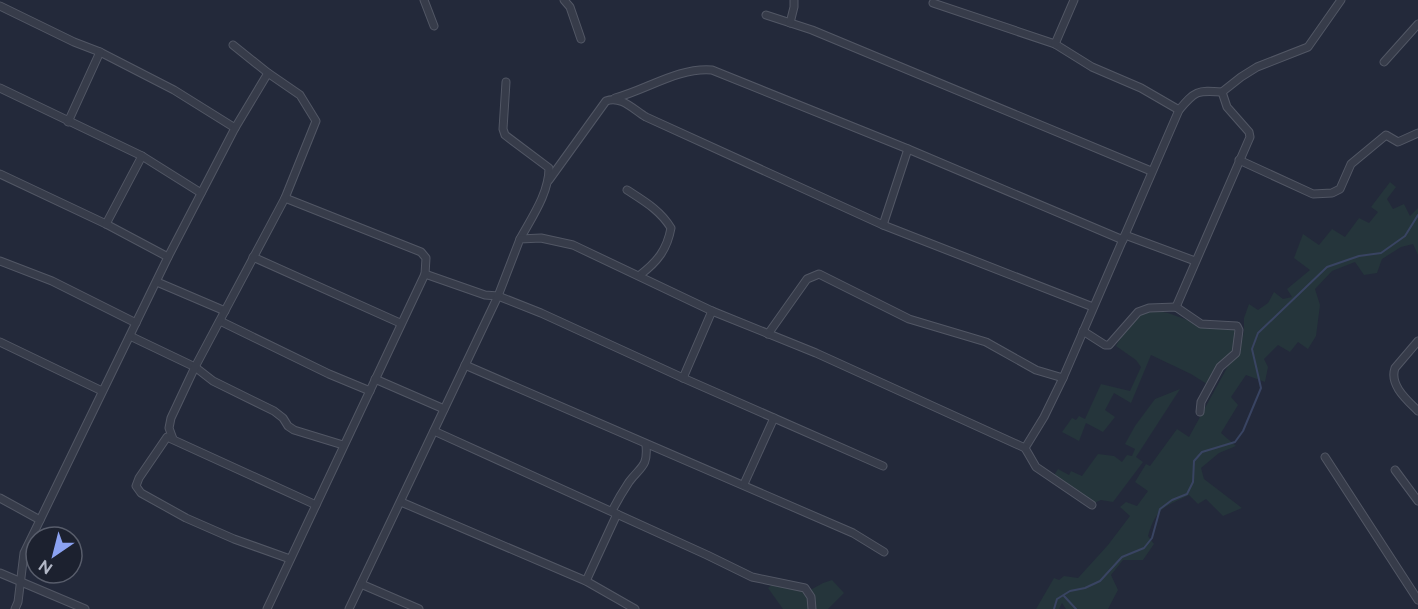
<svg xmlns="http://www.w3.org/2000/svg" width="1418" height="609" font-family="Raleway,sans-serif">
	<rect width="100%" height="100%" fill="#23293a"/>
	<!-- green -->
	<g fill="#25353b">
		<path d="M 1390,182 L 1396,187 L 1387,199 L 1393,209 L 1404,204 L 1410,216 L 1418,208 L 1418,255 L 1413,244 L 1401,247 L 1382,259 L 1377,273 L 1364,275 L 1355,262 L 1332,271 L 1315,289 L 1320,305 L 1316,336 L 1308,349 L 1298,342 L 1290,352 L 1278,345 L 1264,359 L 1268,367 L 1265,382 L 1246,375 L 1231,397 L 1238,405 L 1221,433 L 1236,446 L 1219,453 L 1201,468 L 1204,479 L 1242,508 L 1223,516 L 1206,499 L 1198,504 L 1189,495 C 1164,507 1156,508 1148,536 L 1154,544 L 1143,560 L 1123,560 L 1111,575 L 1118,590 L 1108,609 L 1066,609 L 1062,603 L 1059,609 L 1036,609 L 1054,578 L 1059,580 L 1064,576 L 1078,578 L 1108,545 L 1130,516 L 1120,507 L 1126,502 L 1137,506 L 1148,491 L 1135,482 L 1146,464 L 1150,466 L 1177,429 L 1189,437 L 1228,366 L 1239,355 L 1244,331 L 1244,318 L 1249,304 L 1258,310 L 1268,303 L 1274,292 L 1283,299 L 1292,297 L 1287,289 L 1310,270 L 1294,258 L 1303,234 L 1319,245 L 1332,229 L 1345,237 L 1359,218 L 1369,223 L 1378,212 L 1371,207 Z"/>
		<path d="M 1152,310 L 1168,313 L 1212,329 L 1230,327 L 1237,332 L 1233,354 L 1207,384 L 1191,374 L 1151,355 L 1131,403 L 1114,393 L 1105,410 L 1115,417 L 1103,432 L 1086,423 L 1079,441 L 1062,432 L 1072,418 L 1076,420 L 1079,416 L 1085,419 L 1101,384 L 1130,391 L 1141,367 L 1136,360 L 1116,346 C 1125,331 1134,315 1152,310 Z"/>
		<polygon points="1180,389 1136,457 1143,462 1113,502 1101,500 1094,503 1053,477 1058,469 1069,475 1071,471 1082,476 1098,454 1114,456 1122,462 1127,455 1132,456 1135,449 1125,444 1135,426 1155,399"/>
		<polygon points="832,580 844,593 828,609 783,609 768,588 772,585 796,589 805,593 823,583"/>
	</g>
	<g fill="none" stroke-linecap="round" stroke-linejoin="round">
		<!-- stream -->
		<g stroke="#394462" stroke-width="2">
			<polyline points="1064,596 1076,609"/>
			<polyline points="1054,609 1057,599 1070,591 1085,588 1100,581 1122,557 1144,548 1152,538 1160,509 1172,500 1187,494 1193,482 1194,461 1202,452 1235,442 1243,431 1261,388 1252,349 1258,333 1327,267 1359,256 1381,253 1405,236 1418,215"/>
		</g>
		<defs>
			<g id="minor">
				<polyline points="424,0 434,26"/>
				<polyline points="564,0 570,7 581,39"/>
				<polyline points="933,3 1055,44 1092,67 1141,88 1179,110"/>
				<polyline points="0,6 74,42 100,52 174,90 235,128"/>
				<polyline points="766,15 812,30 1151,171"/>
				<polyline points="790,23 794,7 794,0"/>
				<polyline points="1055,44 1074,0"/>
				<polyline points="233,45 268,73"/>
				<polyline points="1384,62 1418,24"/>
				<path d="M 506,82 L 503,129 L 505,135 L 549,168 C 549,193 532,217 520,239"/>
				<polyline points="0,88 142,156 201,193"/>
				<path d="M 615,98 C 646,90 679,67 712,70 L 908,149 L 1123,240"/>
				<polyline points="68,122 100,52"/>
				<polyline points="1239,160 1313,194 1332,193 1340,189 1351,164 1386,135 1398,142 1418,133"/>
				<polyline points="0,174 106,224 168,257"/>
				<path d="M 549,180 L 606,101 C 621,95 634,110 646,117 L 883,225 L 1093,307"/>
				<path d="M 627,190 C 644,201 660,210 671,228 C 667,250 657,262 640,275"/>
				<polyline points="285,198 421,252 426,258 425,274"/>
				<polyline points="106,224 142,156"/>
				<polyline points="883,225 908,149"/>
				<polyline points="1125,235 1195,261"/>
				<polyline points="253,257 400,323"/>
				<polyline points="0,261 52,281 136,323"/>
				<polyline points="157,282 225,311"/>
				<polyline points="1176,307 1250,137 1249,132 1227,107 1222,92"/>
				<polyline points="220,321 329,374 370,391"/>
				<polyline points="1083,331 1105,345 1109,345 1138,312 1149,308 1176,307 1201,324 1237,326 1239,330 1236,353 1220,367 1201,402 1200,412"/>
				<polyline points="768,334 807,279 819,274 909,319 986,342 1036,370 1063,378"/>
				<polyline points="130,336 195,367 213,381 274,411 283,418 288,426 294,430 343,445"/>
				<path d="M 1418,341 L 1395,368 C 1389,385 1407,400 1418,411"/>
				<polyline points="0,342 102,391"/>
				<polyline points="465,365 853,533 884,552"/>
				<polyline points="683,378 712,311"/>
				<polyline points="375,379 444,409"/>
				<polyline points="434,431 707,555 752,577 805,588 811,597 812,609"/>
				<polyline points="1325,457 1418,600"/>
				<polyline points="1395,470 1418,501"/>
				<polyline points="744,484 774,418"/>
				<polyline points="0,498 40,520"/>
				<polyline points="401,502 586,581 635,609"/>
				<path d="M 1092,505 L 1036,467 L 1025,448 L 1044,417 L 1063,378 L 1179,110 C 1195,91 1197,90 1222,92 L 1241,77 L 1257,67 L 1308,47 L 1341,0"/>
				<path d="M 612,511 C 617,501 623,491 629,482 C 641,466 648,467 646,445"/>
				<polyline points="290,559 234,539 186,518 141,493 136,486 139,478 167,437 316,505"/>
				<polyline points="0,573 85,609"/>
				<polyline points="586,581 617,514"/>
				<polyline points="361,584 419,609"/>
				<polyline points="15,609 18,602 24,553 168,257 235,128 268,73 300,95 316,121 285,198 195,367 171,418 169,428 173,439"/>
				<polyline points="267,609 425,274 485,295 498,296 541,313 683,378 883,466"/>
				<polyline points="349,609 498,296 520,239 541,238 573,245 712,311 816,353 1025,448"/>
			</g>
		</defs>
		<!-- minor casing -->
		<use href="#minor" stroke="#525765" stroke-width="9"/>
		<!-- minor -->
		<use href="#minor" stroke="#373c4a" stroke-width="7"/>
	</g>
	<!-- north arrow -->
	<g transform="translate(54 555) rotate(215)"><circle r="28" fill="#1c212f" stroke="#585d6b" stroke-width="1.5"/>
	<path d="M0-4.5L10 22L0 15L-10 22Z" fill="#8ba2f2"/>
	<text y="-9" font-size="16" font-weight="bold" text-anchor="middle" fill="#b2b7c6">N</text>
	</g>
</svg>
